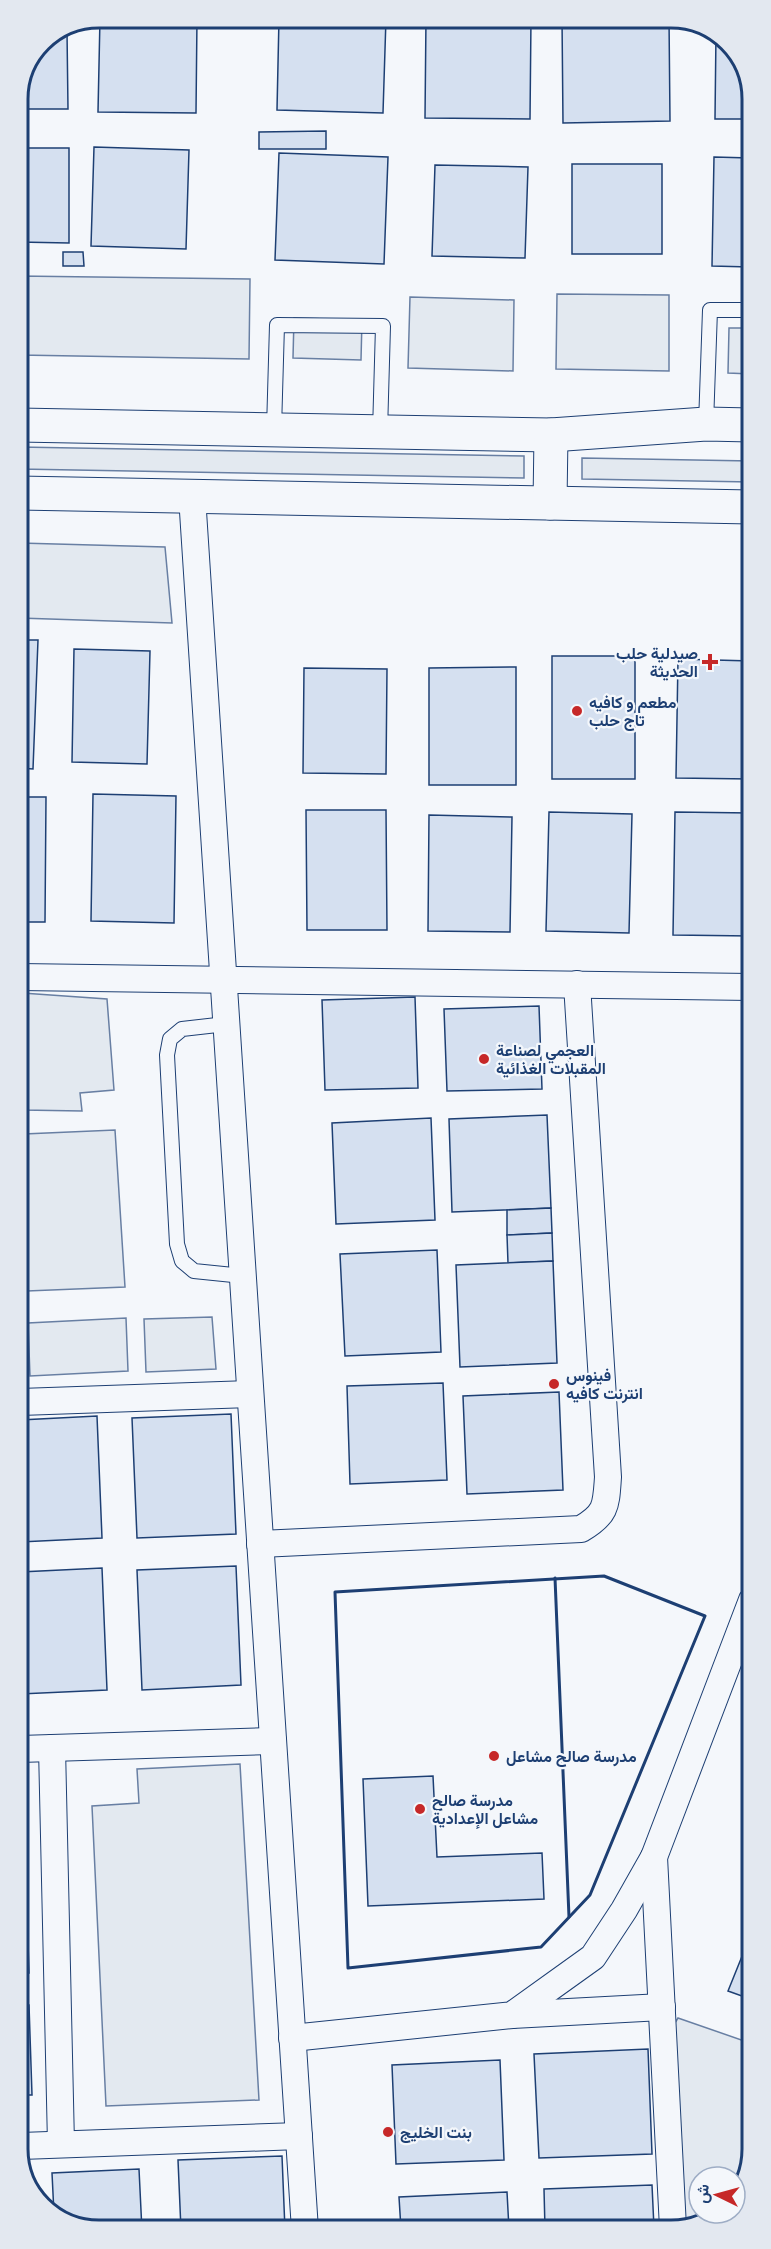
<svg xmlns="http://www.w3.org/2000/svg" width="771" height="2249" font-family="Ubuntu,Vazirmatn,sans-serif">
	<rect width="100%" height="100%" fill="#f4f7fb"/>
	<!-- green -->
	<g fill="#e3e9f0" stroke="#687fa3" stroke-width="1.5">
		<polygon points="18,276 250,279 249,359 19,355"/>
		<polygon points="557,294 669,295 669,371 556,369"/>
		<polygon points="410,297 514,300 513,371 408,368"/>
		<polygon points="294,318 362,320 361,360 293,358"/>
		<polygon points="729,328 750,328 751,374 728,373"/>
		<polygon points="19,447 524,456 524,478 19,469"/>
		<polygon points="582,458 751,461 751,482 582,479"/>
		<polygon points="19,543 165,547 172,623 19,618"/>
		<polygon points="22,993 107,999 114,1090 80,1093 82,1111 22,1110"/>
		<polygon points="115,1130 125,1287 27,1291 24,1134"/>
		<polygon points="212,1317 216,1369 146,1372 144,1319"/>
		<polygon points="126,1318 128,1371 30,1376 28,1323"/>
		<polygon points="240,1764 259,2100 106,2106 92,1806 139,1803 137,1769"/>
		<polygon points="678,2018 753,2044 753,2149 735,2200 735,2177 699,2177 699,2213 715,2213 693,2228 682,2228 670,2031"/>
	</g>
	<!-- building -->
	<g fill="#d5e0f0" stroke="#1d3f73" stroke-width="1.5">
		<polygon points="100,18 197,18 196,113 98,112"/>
		<polygon points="279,18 386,18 383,113 277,110"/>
		<polygon points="426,18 531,18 530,119 425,118"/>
		<polygon points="562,18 669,18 670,121 563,123"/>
		<polygon points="67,31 68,109 18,109 18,95 42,42"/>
		<polygon points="716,33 721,35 750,78 750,119 715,119"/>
		<polygon points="326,131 326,149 259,149 259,132"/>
		<polygon points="94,147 189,150 186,249 91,246"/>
		<polygon points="18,148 69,148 69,243 18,242"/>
		<polygon points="279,153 388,157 384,264 275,260"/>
		<polygon points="714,157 750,158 750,267 712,266"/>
		<rect x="572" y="164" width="90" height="90"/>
		<polygon points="435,165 528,167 525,258 432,256"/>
		<polygon points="63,252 83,252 84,266 63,266"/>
		<polygon points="19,640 38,640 33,769 19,768"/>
		<polygon points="74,649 150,651 147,764 72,762"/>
		<rect x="552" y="656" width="83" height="123"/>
		<polygon points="678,659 751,661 751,779 676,778"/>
		<polygon points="516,667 516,785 429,785 429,668"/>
		<polygon points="304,668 387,669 386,774 303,773"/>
		<polygon points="93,794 176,796 174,923 91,921"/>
		<polygon points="19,797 46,797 45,922 19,922"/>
		<polygon points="306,810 386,810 387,930 307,930"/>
		<polygon points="549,812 632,814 629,933 546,931"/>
		<polygon points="675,812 751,813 751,936 673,935"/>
		<polygon points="429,815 512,817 510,932 428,931"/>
		<polygon points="415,997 418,1088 325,1090 322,1000"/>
		<polygon points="539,1006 542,1089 447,1091 444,1009"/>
		<polygon points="547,1115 551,1208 452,1212 449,1119"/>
		<polygon points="431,1118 435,1220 336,1224 332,1123"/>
		<polygon points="551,1208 552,1233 507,1235 507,1210"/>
		<polygon points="552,1233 553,1261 508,1263 507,1235"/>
		<polygon points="437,1250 441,1352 345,1356 340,1254"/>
		<polygon points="553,1261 557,1363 460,1367 456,1265"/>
		<polygon points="443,1383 447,1480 350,1484 347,1386"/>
		<polygon points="559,1392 563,1490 467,1494 463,1396"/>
		<polygon points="231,1414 236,1534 137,1538 132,1418"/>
		<polygon points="97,1416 102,1538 20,1542 20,1420"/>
		<polygon points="236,1566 241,1685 142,1690 137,1570"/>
		<polygon points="102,1568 107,1690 20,1694 20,1572"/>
		<polygon points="433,1776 437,1857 542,1853 544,1899 368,1906 363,1779"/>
		<polygon points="20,1777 23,1851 20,1851"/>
		<polygon points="26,1883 29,1973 21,1973 21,1884"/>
		<polygon points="753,1929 753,2000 728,1991"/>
		<polygon points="29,2005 32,2095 21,2095 21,2006"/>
		<polygon points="648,2049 652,2154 539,2158 534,2054"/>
		<polygon points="500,2060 504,2160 396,2164 392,2065"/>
		<polygon points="282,2156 285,2230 181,2230 178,2160"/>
		<polygon points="139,2169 142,2231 94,2231 54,2214 52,2173"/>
		<polygon points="652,2185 654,2228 545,2229 544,2189"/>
		<polygon points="507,2192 509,2229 401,2229 399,2197"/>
	</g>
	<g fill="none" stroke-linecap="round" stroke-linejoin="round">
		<defs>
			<g id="lane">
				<polyline points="706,424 710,310 750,310"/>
				<polyline points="274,429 277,325 383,326 380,432"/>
				<polyline points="226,1024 182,1029 170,1039 167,1055 177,1244 182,1261 194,1271 243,1276"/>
			</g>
			<g id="street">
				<polyline points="192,496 305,2230"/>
				<polyline points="19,977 751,987"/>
				<polyline points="20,1402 250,1394"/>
				<path d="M 260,1544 L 581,1529 C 607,1514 606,1505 608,1477 L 577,984"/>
				<polyline points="52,1748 61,2144"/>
				<polyline points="20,1749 273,1741"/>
				<polyline points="654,1857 673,2228"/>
				<polyline points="512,2015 662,2007"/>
				<polyline points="292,2038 512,2015 593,1957 624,1910 654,1857 752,1600"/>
				<polyline points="21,2146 299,2136"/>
			</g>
			<g id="secondary">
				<polyline points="19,425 551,435 706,424 751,425"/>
				<polyline points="19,493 751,507"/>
				<polyline points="550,503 551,435"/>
			</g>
		</defs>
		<!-- lane casing -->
		<use href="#lane" stroke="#1d3f73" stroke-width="16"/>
		<!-- street casing -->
		<use href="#street" stroke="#1d3f73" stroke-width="28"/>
		<!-- secondary casing -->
		<use href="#secondary" stroke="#1d3f73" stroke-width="35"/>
		<!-- lane -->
		<use href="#lane" stroke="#f4f7fb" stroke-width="14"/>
		<!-- street -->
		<use href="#street" stroke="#f4f7fb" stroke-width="26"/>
		<!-- secondary -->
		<use href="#secondary" stroke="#f4f7fb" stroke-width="33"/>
		<!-- wall -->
		<g stroke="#1d3f73" stroke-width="3">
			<polygon points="604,1576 705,1616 590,1895 541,1947 348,1968 335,1592"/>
			<polyline points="555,1578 569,1917"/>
		</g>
	</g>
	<!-- markers -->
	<g fill="#c62828" stroke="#f4f7fb" stroke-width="2">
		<path d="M707 653h6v6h6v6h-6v6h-6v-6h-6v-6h6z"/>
		<circle cx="577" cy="711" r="6"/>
		<circle cx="484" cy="1059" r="6"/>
		<circle cx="554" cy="1384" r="6"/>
		<circle cx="494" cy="1756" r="6"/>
		<circle cx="420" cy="1809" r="6"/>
		<circle cx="388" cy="2132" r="6"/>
	</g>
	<g text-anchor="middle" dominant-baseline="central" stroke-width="4.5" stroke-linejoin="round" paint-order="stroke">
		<!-- poi labels -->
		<g font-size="16" font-weight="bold" fill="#1d3f73" stroke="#f4f7fb" text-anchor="start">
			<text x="698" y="653" text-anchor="end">صيدلية حلب<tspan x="698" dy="18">الحديثة</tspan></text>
			<text x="589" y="702">مطعم و كافيه<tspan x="589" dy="18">تاج حلب</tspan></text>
			<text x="496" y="1050">العجمي لصناعة<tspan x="496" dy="18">المقبلات الغذائية</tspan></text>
			<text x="566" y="1375">فينوس<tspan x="566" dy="18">انترنت كافيه</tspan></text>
			<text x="506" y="1756">مدرسة صالح مشاعل</text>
			<text x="432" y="1800">مدرسة صالح<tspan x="432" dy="18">مشاعل الإعدادية</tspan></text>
			<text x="400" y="2132">بنت الخليج</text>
		</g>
	</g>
	<!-- crop -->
	<path d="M0 0H771V2249H0ZM99 28H671A71 71 0 0 1 742 99V2149A71 71 0 0 1 671 2220H99A71 71 0 0 1 28 2149V99A71 71 0 0 1 99 28Z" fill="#e3e8f0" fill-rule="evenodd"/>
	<path fill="none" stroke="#1d3f73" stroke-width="3" d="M99 28H671A71 71 0 0 1 742 99V2149A71 71 0 0 1 671 2220H99A71 71 0 0 1 28 2149V99A71 71 0 0 1 99 28Z"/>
	<!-- north arrow -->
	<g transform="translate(717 2195) rotate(275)"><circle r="28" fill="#f4f7fb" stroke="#9eadc5" stroke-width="1.5"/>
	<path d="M0-4.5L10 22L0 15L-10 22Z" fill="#c62828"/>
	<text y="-9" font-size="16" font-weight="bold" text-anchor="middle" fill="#1d3f73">ش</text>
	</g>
</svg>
